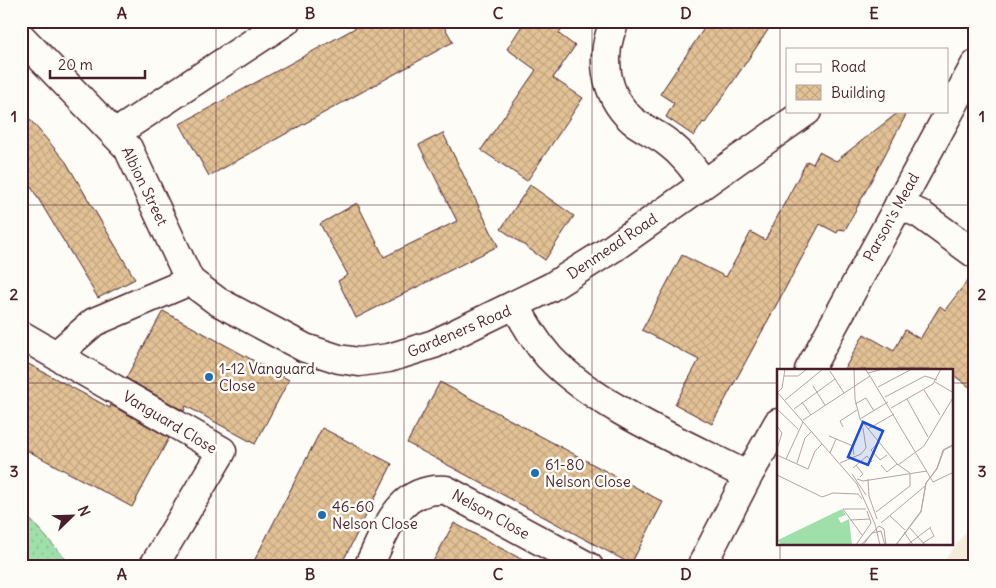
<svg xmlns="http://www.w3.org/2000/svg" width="996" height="588" font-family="Delius,sans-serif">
	<defs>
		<pattern id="park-dots" width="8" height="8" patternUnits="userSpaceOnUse" patternTransform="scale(1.25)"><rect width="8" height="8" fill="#9edfaa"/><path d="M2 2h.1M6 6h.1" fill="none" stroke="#8abf92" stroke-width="1.8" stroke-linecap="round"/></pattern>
		<pattern id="building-cross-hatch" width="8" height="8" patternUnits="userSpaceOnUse" patternTransform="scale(1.25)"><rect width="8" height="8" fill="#e2c295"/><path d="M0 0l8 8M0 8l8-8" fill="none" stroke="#c3a681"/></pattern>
	</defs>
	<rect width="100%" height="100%" fill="#fdfcf7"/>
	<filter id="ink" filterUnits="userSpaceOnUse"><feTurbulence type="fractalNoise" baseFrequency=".02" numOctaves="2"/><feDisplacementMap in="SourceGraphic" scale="10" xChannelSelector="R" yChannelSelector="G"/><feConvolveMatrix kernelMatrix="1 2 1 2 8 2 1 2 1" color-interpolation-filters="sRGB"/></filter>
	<g filter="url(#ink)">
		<!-- built -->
		<polygon fill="#f5ebda" points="975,520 975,567 939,567"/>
		<!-- park -->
		<polygon fill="url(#park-dots)" stroke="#747f6a" points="21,509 73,567 21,567"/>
		<!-- building -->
		<g fill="url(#building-cross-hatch)" stroke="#4a1f2b">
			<polygon points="368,21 441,21 453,42 209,176 180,124"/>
			<polygon points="525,21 567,21 559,34 575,46 553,78 583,98 527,181 481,150 536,70 507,49"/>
			<polygon points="709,21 774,21 705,123 703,122 694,136 666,117 674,103 660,94"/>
			<polygon points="21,109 66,162 135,279 98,298 21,170"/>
			<polygon points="900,111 908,111 845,230 839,229 837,233 820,224 712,424 675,404 699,360 642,330 682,255 726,277 751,232 765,240 807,161 813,164 819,152 836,161"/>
			<polygon points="443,133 498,246 356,318 338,281 348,275 320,224 357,203 384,257 457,221 419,145"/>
			<polygon points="530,185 574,216 545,260 501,229"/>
			<polygon points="975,271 975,391 952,374 952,370 844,370 864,334 894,351 905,330 920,339 940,306 945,310"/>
			<polygon points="163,311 289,380 255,444 186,406 184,411 126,378"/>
			<polygon points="21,360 110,408 111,405 169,438 132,507 21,447"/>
			<polygon points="440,382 663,502 631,564 407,443"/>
			<polygon points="322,428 392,464 340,567 251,567"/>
			<polygon points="454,523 536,567 430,567"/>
		</g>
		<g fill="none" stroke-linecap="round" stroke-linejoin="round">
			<defs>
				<g id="minor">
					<path d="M 615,21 C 599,55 604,94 632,120 C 643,129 657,134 668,143 C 683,154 693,168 704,183"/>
					<polyline points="21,37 128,148 190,281 217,301 305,348 339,359 359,362 389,358 434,344 551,287 613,248 807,111"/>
					<polyline points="116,133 286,21"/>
					<polyline points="899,204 920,214 975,254"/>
					<path d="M 516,306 C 525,324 536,342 549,357 C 595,406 688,445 748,476"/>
					<polyline points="21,335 222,451 153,567"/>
					<polyline points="56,355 94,322 190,281"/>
					<polyline points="809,370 975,65"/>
					<path d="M 368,567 C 387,530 397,487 446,490 L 589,567"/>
					<polyline points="701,567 748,476 778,423"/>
				</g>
			</defs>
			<!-- minor casing -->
			<use href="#minor" stroke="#4a1f2b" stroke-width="31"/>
			<!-- minor -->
			<use href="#minor" stroke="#fdfcf7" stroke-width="28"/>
		</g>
	</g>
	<!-- grid -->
	<path fill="none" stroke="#4a1f2b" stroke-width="1" stroke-opacity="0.55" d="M 216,21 L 216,567M 404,21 L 404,567M 592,21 L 592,567M 780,21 L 780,370M 21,205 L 975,205M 21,383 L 778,383M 952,383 L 975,383M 780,544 L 780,567"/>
	<!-- markers -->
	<g fill="#1f6fb2" stroke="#fdfcf7" stroke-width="2">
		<circle cx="209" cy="377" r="5"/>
		<circle cx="535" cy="473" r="5"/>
		<circle cx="322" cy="515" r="5"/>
	</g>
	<g text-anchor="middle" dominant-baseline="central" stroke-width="5" stroke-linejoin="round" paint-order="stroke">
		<!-- street labels -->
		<g font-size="15" fill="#4a1f2b" stroke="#fdfcf7">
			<text transform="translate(145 186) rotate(64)">Albion Street</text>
			<text transform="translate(891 217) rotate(-61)">Parson's Mead</text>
			<text transform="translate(612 246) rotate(-34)">Denmead Road</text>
			<text transform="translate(459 331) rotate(-23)">Gardeners Road</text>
			<text transform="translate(170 422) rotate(31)">Vanguard Close</text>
			<text transform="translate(491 514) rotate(29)">Nelson Close</text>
		</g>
		<!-- poi labels -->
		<g font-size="15" fill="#4a1f2b" stroke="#fdfcf7" text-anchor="start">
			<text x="219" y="368">1-12 Vanguard<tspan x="219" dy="17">Close</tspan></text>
			<text x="545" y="464">61-80<tspan x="545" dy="17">Nelson Close</tspan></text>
			<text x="332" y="506">46-60<tspan x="332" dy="17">Nelson Close</tspan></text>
		</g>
	</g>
	<!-- overview -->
	<g transform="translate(777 369)">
		<rect width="176" height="176" fill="#fdfcf7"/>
		<path d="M 65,140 L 69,146 L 61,149 L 64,154 L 72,150 L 75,176 L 4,176 L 1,171 Z" fill="#9edfaa"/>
		<path fill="none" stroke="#b5a4a5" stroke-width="1" d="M 77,0 L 78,30 L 83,50 L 120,95 L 133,104M 53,2 L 67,24M 91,4 L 106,0M 7,7 L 21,7 L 30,0M 93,7 L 156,113 L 177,103M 158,13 L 177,24M 36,17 L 48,36M 101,18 L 135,0M 147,21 L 163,46M 0,23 L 80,115 L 98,155 L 103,176M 0,24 L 5,19 L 8,0M 108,28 L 148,7 L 160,11M 130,30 L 151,68M 8,31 L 46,0M 25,33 L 34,46M 78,35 L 89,29 L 97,42M 114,39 L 156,15 L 164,0M 0,40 L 21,60M 17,40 L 58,10M 83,50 L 111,33M 26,51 L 93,7 L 88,0M 0,57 L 5,64 L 0,80M 66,58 L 63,52 L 80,41M 91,60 L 117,45M 52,67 L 76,77 L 77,86M 102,73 L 94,81 L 103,91 L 110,86M 53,84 L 59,70M 84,85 L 89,79 L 86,59M 0,86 L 31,100 L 38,82 L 45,75M 9,90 L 26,53M 20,94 L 28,69 L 35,62M 63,94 L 84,85M 79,96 L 86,105 L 83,108M 104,96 L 110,103 L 120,95M 121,96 L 147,77 L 177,27M 76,99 L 90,87 L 95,93M 75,105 L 89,126M 0,106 L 45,128 L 56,124 L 81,125 L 85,130M 80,110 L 86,112 L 150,102M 91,110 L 92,127 L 100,150M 66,140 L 85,166M 66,140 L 89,140M 99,143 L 133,117 L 133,105M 113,147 L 128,161M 73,151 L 93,150M 104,154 L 148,117M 133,159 L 148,176M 127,163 L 136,176M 146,174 L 157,167 L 153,159M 79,176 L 94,154 L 90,142M 84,176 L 102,157 L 107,160 L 109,176M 86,176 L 95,164 L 104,162 L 108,176M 119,176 L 144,143 L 149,114 L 160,100 L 167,81 L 177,76M 119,176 L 144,142 L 149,114 L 160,99 L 166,81 L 177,75M 130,176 L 154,158"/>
		<path fill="#1d4ed8" fill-opacity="0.15" stroke="#1d4ed8" stroke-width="2.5" d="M 86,53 L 106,62 L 91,96 L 71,88 Z"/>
		<rect width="176" height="176" fill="none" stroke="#4a1f2b" stroke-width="2.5"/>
	</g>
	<!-- margin -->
	<rect width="996" height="588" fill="none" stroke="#fdfcf7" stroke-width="55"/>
	<!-- legend -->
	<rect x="786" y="48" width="162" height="65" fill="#fdfcf7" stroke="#b5a4a5"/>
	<rect x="796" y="64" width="25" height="8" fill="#fdfcf7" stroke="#b5a4a5"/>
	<text x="831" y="72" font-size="15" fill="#4a1f2b">Road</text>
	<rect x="796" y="85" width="25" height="15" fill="url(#building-cross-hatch)" stroke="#b5a4a5"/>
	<text x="831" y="98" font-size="15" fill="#4a1f2b">Building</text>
	<!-- north arrow -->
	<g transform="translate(72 516) rotate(67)" stroke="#fdfcf7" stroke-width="4" paint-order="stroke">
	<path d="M0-4L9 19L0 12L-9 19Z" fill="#4a1f2b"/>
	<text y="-8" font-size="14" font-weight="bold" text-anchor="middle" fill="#4a1f2b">N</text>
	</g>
	<!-- scale -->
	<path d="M50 70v8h95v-8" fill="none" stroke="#4a1f2b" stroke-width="2.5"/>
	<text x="58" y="70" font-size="15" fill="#4a1f2b" stroke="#fdfcf7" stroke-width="4" paint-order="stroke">20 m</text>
	<rect x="28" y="28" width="940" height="532" fill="none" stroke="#4a1f2b" stroke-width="2"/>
	<g font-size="16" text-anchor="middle" font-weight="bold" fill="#4a1f2b">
		<text x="122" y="19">A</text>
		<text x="310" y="19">B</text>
		<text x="498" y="19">C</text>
		<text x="686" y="19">D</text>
		<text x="874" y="19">E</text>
		<text x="14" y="122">1</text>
		<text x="982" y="122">1</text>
		<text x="14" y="300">2</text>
		<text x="982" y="300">2</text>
		<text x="14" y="477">3</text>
		<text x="982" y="477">3</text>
		<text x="122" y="580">A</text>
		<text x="310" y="580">B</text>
		<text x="498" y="580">C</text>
		<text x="686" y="580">D</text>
		<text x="874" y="580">E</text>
	</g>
</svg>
